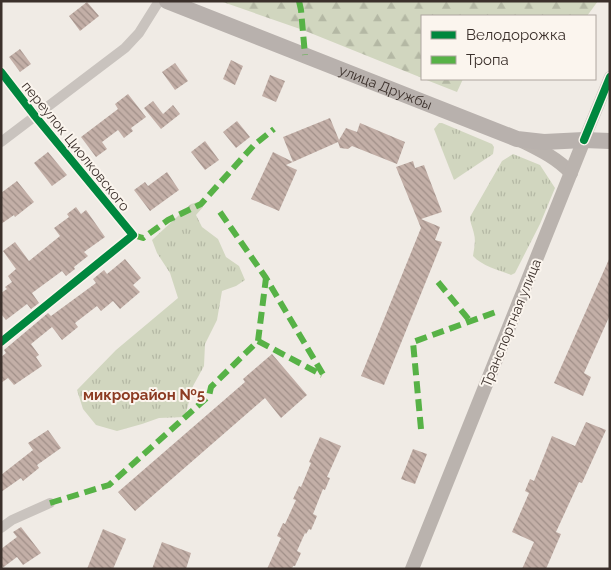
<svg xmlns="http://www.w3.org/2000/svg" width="611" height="570" font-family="Raleway,sans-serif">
	<defs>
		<pattern id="grass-tufts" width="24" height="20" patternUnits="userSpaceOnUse" patternTransform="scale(1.25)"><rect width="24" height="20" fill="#d1d6bf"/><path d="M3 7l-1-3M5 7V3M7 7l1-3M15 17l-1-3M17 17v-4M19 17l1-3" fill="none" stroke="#b4b8a4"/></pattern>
		<pattern id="forest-firs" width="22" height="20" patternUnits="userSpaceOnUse" patternTransform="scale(1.25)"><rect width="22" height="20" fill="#d1d6bf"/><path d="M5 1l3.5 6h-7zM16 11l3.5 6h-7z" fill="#b4b8a4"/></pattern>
		<pattern id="building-back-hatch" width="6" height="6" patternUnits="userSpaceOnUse" patternTransform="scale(1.25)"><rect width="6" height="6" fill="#c3afa7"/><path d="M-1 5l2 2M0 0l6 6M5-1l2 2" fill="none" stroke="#a08f88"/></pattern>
	</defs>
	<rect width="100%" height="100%" fill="#f0ebe5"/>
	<!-- grass -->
	<g fill="url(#grass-tufts)">
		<polygon points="439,123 442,123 492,144 494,147 493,154 454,180 434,129"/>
		<path d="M 513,154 L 540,165 L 555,188 L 540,224 L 515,273 L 511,275 C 499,270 482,266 473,256 C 474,249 476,241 474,234 C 473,228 470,223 470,217 L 502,161 Z"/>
		<polygon points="198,202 203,207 196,215 202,227 218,239 226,257 239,266 245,280 236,286 222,291 217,320 205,344 204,366 193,386 185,417 159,418 142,424 117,431 96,425 83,409 77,390 116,350 178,298 170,273 157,253 152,240 191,204"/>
	</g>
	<!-- forest -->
	<g fill="url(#forest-firs)">
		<polygon points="220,1 598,1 587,16 422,16 422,78 303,30"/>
		<polygon points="424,79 463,79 457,92"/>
	</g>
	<!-- building -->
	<g fill="url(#building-back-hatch)">
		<polygon points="87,2 99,16 80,31 69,16"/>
		<polygon points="20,49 31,64 20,72 9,57"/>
		<polygon points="231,60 243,66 235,85 223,79"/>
		<polygon points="175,63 188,81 175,90 162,72"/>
		<polygon points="270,75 285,81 276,102 262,96"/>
		<polygon points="128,94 146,117 131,128 133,131 124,138 118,130 102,142 107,149 96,157 81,137 118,109 115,104"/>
		<polygon points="153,101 163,114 173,105 180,114 161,129 144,108"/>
		<polygon points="330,118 339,140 346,128 357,132 360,123 405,142 397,164 352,146 348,149 340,148 338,142 286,165 297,170 279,211 251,199 273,152 293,162 283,137"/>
		<polygon points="237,121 250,137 236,148 223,132"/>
		<polygon points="205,141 219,160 205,170 191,152"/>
		<polygon points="48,152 67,175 52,186 34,163"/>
		<polygon points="413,161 415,168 424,165 442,212 421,219 440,227 435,240 442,242 384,385 361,376 421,228 396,167"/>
		<polygon points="167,172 179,190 150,211 134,190 145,182 148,186"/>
		<polygon points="17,181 34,202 15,217 14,215 1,224 1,193"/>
		<polygon points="76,207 81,214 86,210 105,237 84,252 88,256 74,267 75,269 66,276 62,271 32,293 39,303 31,309 27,304 6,320 1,314 1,293 7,289 5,287 12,282 8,276 16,269 3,251 15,242 29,261 60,236 54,228 69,217 67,214"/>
		<polygon points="610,257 610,315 584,373 591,377 583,396 554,383"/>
		<polygon points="125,259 141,278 133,285 140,292 120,309 113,301 101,311 97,306 75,323 78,327 62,340 52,327 31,344 39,355 36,357 42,366 14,385 8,378 1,383 1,357 6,353 4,350 48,313 51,316 96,283 93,279 104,270 107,274"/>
		<polygon points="272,354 307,395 281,418 265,398 135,511 118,492 245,382 243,379"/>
		<polygon points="586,422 606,430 582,483 579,482 556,532 561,534 546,569 522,569 534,542 512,532 529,493 525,491 530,479 534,481 552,436 575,446"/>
		<polygon points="48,430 61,448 37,465 39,468 23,481 21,478 1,492 1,475 33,450 28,443"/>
		<polygon points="320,437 341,446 327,477 330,478 325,490 323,489 313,514 317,516 311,530 309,529 306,534 305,533 297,551 301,553 295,566 293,566 292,569 267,569 281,538 277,536 283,523 285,524 296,500 293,499 299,486 301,487 311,463 309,462"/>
		<polygon points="413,449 427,454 415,484 401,479"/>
		<polygon points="21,527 41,553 23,565 17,557 1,569 1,549 17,537 13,532"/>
		<polygon points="103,529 126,539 113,569 87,569"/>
		<polygon points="162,542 191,553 186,569 152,569"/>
	</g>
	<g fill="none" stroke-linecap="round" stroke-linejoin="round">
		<!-- minor -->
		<g stroke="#c9c3be" stroke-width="10">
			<polyline points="1,72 35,116 133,235 1,342"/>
			<polyline points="1,142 125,48 139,33 159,1"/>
			<polyline points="1,528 12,520 50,503"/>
		</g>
		<!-- tertiary -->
		<polyline stroke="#c9c3be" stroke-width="12" points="584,140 610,77"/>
		<!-- secondary -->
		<g stroke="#bab3ae" stroke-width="14">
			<path d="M 522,141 C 540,150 557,158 571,173"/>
			<polyline points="412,569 584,140"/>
		</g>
		<!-- primary -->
		<path stroke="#b8b1ad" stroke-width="16" id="s1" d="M 167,1 L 517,139 L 544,142 L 584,140 L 610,141"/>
		<!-- quiet -->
		<g stroke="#57b246" stroke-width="6" stroke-dasharray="12 6" stroke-linecap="butt">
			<polyline points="299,1 301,10 305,55"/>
			<polyline points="220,212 266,278 324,376"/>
			<polyline points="133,235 143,238 168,220 201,204 254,145 274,129"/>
			<polyline points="438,282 470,321"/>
			<polyline points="258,341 322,375"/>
			<polyline points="421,429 413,342 496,312"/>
			<polyline points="50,503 109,485 209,396 211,387 258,341 266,278"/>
		</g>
		<defs>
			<g id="cycleway">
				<polyline points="1,72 35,116 133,235 1,342"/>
				<polyline points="584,140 610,77"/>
			</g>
		</defs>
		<!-- cycleway casing -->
		<use href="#cycleway" stroke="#fbf5ee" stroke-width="11"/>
		<!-- cycleway -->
		<use href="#cycleway" stroke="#00873e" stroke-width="8"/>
	</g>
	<g text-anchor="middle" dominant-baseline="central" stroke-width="4" stroke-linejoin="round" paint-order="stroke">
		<!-- street labels -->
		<g font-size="14" fill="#3b302b" stroke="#fbf5ee">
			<text stroke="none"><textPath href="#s1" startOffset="235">улица Дружбы</textPath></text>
			<text transform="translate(76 146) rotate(51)">переулок Циолковского</text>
			<text transform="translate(511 323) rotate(-68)">Транспортная улица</text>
		</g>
		<!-- neighbourhood labels -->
		<g font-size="15" font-weight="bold" fill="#8c3b22" stroke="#fbf5ee">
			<text x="144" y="395">микрорайон №5</text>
		</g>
	</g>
	<!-- border -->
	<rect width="611" height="570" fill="none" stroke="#3b302b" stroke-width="5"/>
	<!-- legend -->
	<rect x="421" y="15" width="175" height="65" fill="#fbf5ee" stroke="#aea6a0"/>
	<rect x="431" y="31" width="25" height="8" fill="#00873e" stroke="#aea6a0"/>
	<text x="466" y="40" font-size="15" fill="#3b302b">Велодорожка</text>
	<rect x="431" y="56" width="25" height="8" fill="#57b246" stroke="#aea6a0"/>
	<text x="466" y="65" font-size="15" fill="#3b302b">Тропа</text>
</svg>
